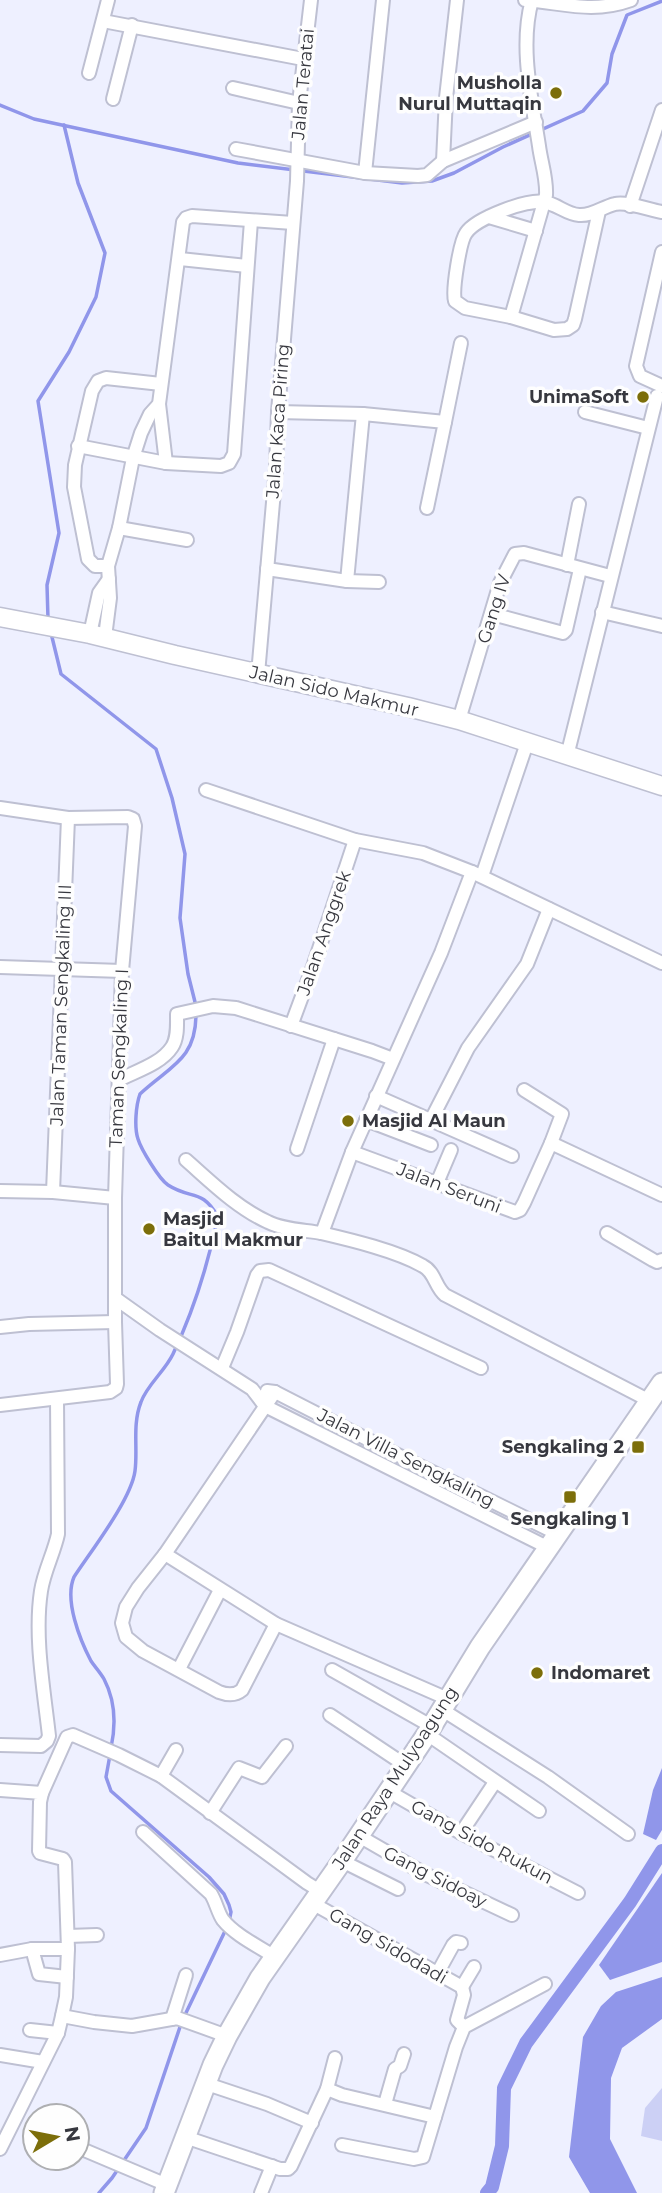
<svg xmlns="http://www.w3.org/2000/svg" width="662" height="2193" font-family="Montserrat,sans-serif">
	<rect width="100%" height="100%" fill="#eef0ff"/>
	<!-- green -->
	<polygon fill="#ccd0f5" points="662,2088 662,2141 641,2136 645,2108"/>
	<!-- water -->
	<g fill="#9096ea">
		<polygon points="662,1768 662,1830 656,1840 643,1834 653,1790"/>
		<polygon points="662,1873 662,1962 610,1980 599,1965"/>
		<polygon points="662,1977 662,2019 622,2048 611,2078 610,2139 637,2193 590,2193 569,2157 583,2037 601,2006 616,1992"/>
	</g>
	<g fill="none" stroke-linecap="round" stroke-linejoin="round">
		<!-- stream -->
		<g stroke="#9096ea" stroke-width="3.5">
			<polyline points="0,105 34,119 238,163 402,183 432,181 454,173 503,147 583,111 607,83 612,54 627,15 662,1"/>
			<polyline points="48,619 47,585 59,533 38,401 69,352 96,297 105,253 78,183 64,125"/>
			<polyline points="51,633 61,674 156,749 172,798 185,854 180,918 188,974 196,1006"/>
			<path d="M 111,1748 C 116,1725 115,1700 104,1679 C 100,1672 95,1667 91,1661 C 80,1640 64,1600 74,1577 C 91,1551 131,1500 135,1471 C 138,1448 132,1425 141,1402 C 147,1385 165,1371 173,1354 C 194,1310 208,1264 218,1217 C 202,1188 191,1200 168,1185 C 159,1179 141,1149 138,1139 C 134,1127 136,1105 140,1094 C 170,1066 196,1060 196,1014"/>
			<polyline points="110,1755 106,1777 111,1791 209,1877 224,1894 229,1905 231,1912 229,1922"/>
			<polyline points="184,2017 226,1929"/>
			<polyline points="99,2193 112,2178 146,2128 181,2024"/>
		</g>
		<!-- canal -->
		<polyline stroke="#9096ea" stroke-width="14" points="487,2193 492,2187 502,2146 504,2088 526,2043 630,1902 662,1851"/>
		<defs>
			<g id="minor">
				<path d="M 525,0 C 564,3 592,14 631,0"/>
				<polyline points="103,21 303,59"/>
				<polyline points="89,73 108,0"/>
				<polyline points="233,88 299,103"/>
				<polyline points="113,99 132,25"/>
				<polyline points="236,149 365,173 418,176 427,175 443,161 536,122"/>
				<polyline points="443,161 446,98 457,0"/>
				<polyline points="365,173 383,0"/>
				<polyline points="630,206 662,110"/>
				<path d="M 599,211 L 575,319 L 573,325 L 567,329 L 554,330 L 511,317 L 465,308 L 455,301 C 452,290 460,241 466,233 C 476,218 527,199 544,202 C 557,204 566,214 579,215 C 593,216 602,207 615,204 C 626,201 650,210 662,212"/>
				<polyline points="489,217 536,231"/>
				<polyline points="662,252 636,366 640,376 662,386"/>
				<polyline points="180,259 247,266"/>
				<path d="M 511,317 L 546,195 C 547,178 541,162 539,146 C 532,100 519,46 532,0"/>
				<polyline points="159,404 166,463"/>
				<polyline points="278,412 363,414 445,422 427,508"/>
				<polyline points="585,412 648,428"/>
				<polyline points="445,422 461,343"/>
				<polyline points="78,446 166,463 221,466 229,463 234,454 251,221"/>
				<polyline points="119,528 187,540"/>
				<polyline points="567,565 579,504"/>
				<polyline points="108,566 95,566 88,559 74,487 75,465 92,391 98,381 106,378 161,384"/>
				<polyline points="267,569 347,581 379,582"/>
				<polyline points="347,581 363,414"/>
				<polyline points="602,612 662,626"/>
				<polyline points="492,614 563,633 566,630 580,569"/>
				<polyline points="90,634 99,593 109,579"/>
				<polyline points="105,637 110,598 108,566 119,528 133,458 141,433 150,414 159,404 183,222 186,218 192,216 293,223"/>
				<polyline points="258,674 276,468 278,412 297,181 299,103 311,0"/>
				<polyline points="459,720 500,583 515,554 524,553 610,576"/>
				<polyline points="567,756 657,396"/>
				<polyline points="206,790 355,840 423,853 472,872 662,963"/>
				<polyline points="0,808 68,818 128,817 133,819 135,826 122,971 115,1198 115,1322 117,1384 116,1388 110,1392 0,1405"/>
				<polyline points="482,876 527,743"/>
				<polyline points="0,967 122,971"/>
				<polyline points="291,1026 314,964 355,840"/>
				<path d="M 119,1080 C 136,1071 161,1064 172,1047 C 178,1038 177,1025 177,1014 L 213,1006 L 236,1008 L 372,1051 L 393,1059"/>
				<polyline points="524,1090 562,1114 551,1143"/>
				<polyline points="376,1096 512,1156"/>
				<polyline points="366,1120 431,1145"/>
				<polyline points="431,1120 468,1048 527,964 549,909"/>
				<polyline points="297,1149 334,1039"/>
				<polyline points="352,1152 515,1212 520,1210 524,1203 551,1143 662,1195"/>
				<path d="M 186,1160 C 211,1182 237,1208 268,1222 C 284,1230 304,1230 321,1233 C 351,1240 397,1251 423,1266 C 435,1272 435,1287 445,1295 L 650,1401"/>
				<polyline points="437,1183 451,1150"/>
				<polyline points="0,1191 53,1192 115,1198"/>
				<polyline points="53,1192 68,818"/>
				<polyline points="322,1233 352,1152 441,953 472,872"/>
				<polyline points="607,1233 653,1260 657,1262 662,1260"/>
				<polyline points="115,1298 160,1330 252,1389 265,1406 549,1548"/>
				<polyline points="0,1327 29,1324 115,1322"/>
				<polyline points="222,1368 237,1332 257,1275 260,1271 269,1270 481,1368"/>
				<polyline points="267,1391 275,1392 398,1455 558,1534"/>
				<path d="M 275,1392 L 165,1554 L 138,1588 L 126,1607 L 122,1623 L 126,1637 L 143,1651 L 219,1692 C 227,1695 235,1696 242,1690 L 276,1624"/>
				<polyline points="165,1554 276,1624 448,1699"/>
				<polyline points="179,1669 220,1590"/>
				<polyline points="332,1670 431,1726"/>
				<polyline points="441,1709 548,1777 628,1834"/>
				<polyline points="330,1715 405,1765"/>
				<polyline points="427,1734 539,1811"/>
				<path d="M 0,1745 L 41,1746 L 47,1741 L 49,1736 C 44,1690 34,1637 41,1591 C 44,1571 54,1553 58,1534 L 57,1399"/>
				<polyline points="161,1776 176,1750"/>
				<polyline points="0,1790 42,1793 40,1802 39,1851 40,1853 63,1859 65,1862 68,1949 66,1997 62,2016 58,2033 0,2149"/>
				<polyline points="388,1791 461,1833 578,1893"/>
				<polyline points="42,1793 67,1737 73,1735 119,1755 161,1776 307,1883 320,1891"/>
				<polyline points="210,1813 239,1768 262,1777 286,1746"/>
				<path d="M 143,1832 L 211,1894 C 216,1902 218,1913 223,1920 C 235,1935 258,1946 275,1957"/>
				<polyline points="461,1833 495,1782"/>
				<polyline points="359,1836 425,1874 512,1915"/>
				<polyline points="342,1861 398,1889"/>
				<polyline points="312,1903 462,1987 464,1995 457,2020 464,2027"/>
				<polyline points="68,1936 97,1935"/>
				<polyline points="32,1949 39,1974 67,1977"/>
				<polyline points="0,1955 32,1949 68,1949"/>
				<polyline points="437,1974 453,1945 456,1942 461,1943"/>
				<polyline points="462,1987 474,1967"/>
				<polyline points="62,2016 94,2022 132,2026 177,2018 227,2036"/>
				<polyline points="172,2019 186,1975"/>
				<polyline points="30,2030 58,2033"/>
				<polyline points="0,2055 43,2062"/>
				<polyline points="207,2084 267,2104 312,2123"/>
				<polyline points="327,2089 342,2095 435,2117"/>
				<polyline points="385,2104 395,2069 400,2066 404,2054"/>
				<polyline points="185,2137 280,2169 288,2169 291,2166 327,2089 335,2058"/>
				<polyline points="342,2145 414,2159 423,2157 456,2047 464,2027 545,1984"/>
				<polyline points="77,2147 167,2185"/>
				<polyline points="261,2193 272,2166"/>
			</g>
			<polyline id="secondary" points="0,617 90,634 175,655 408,707 459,720 662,786"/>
			<polyline id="primary" points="164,2193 213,2065 227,2036 260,1978 342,1861 427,1734 480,1647 662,1383"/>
		</defs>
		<!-- minor casing -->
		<use href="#minor" stroke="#bec0d2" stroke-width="16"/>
		<!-- secondary casing -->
		<use href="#secondary" stroke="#bec0d2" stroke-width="21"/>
		<!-- primary casing -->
		<use href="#primary" stroke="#bec0d2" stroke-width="23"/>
		<!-- minor -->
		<use href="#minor" stroke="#fff" stroke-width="12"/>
		<!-- secondary -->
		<use href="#secondary" stroke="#fff" stroke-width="18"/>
		<!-- primary -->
		<use href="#primary" stroke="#fff" stroke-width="19"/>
	</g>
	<!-- markers -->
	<g fill="#7c6e0a" stroke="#fefefe" stroke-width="2.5">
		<circle cx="556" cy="93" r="7"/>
		<circle cx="643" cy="397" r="7"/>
		<circle cx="348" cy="1121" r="7"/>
		<circle cx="149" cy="1229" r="7"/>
		<rect x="631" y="1440" width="14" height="14" rx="3.5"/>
		<rect x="563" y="1490" width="14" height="14" rx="3.5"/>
		<circle cx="537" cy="1673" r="7"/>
	</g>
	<g text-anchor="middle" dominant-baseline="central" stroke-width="7" stroke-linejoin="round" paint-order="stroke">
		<!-- poi labels -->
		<g font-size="18" font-weight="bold" fill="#37383f" stroke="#fefefe" text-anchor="end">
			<text x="542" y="83">Musholla<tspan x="542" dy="21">Nurul Muttaqin</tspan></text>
			<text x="629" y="397">UnimaSoft</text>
			<text x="362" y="1121" text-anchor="start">Masjid Al Maun</text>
			<text x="163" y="1219" text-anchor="start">Masjid<tspan x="163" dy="21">Baitul Makmur</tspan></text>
			<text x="624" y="1447">Sengkaling 2</text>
			<text x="570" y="1519" text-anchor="middle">Sengkaling 1</text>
			<text x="551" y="1673" text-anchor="start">Indomaret</text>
		</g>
		<!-- street labels -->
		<g font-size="18" fill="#37383f" stroke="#fefefe">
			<text transform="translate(303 84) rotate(-85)">Jalan Teratai</text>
			<text transform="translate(278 421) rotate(-86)">Jalan Kaca Piring</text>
			<text transform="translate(494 609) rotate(-72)">Gang IV</text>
			<text transform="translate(334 691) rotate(13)">Jalan Sido Makmur</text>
			<text transform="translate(324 933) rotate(-71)">Jalan Anggrek</text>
			<text transform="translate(61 1005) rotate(-88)">Jalan Taman Sengkaling III</text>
			<text transform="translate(119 1058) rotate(-88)">Taman Sengkaling I</text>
			<text transform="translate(449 1188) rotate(21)">Jalan Seruni</text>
			<text transform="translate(406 1458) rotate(27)">Jalan Villa Sengkaling</text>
			<text transform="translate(395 1778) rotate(-57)">Jalan Raya Mulyoagung</text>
			<text transform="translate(482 1842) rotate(28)">Gang Sido Rukun</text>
			<text transform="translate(435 1877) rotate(27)">Gang Sidoay</text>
			<text transform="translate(388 1946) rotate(30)">Gang Sidodadi</text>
		</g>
	</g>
	<!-- north arrow -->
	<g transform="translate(56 2137) rotate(80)"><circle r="33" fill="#fefefe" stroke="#aeafb2" stroke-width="2"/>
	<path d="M0-5L12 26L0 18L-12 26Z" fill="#7c6e0a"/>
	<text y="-10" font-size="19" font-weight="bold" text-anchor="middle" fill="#37383f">N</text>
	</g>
</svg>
